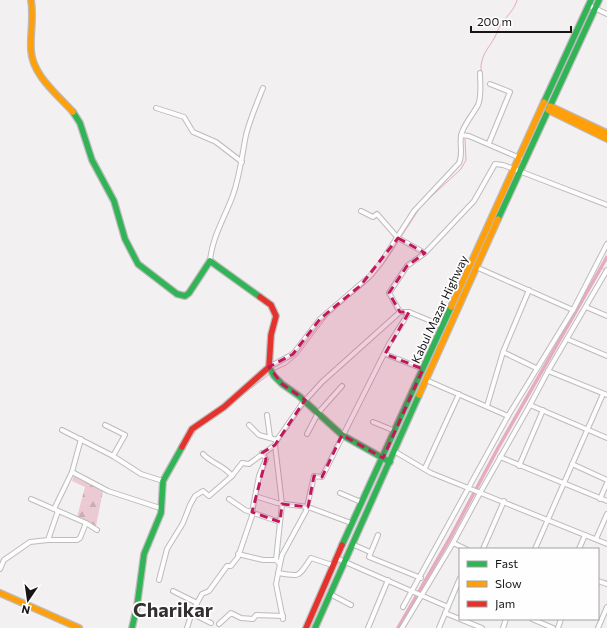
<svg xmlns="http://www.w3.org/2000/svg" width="607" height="628" font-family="Commissioner,sans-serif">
	<defs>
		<pattern id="forest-firs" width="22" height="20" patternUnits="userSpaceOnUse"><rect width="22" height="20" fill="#ebcad3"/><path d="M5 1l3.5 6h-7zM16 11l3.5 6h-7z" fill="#c9adb4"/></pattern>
	</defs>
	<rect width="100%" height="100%" fill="#f3f0f1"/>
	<!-- forest -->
	<polygon fill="url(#forest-firs)" points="74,476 103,491 96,526 77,517 85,487 72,481"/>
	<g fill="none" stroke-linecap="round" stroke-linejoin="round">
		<!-- stream -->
		<g stroke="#e6abbc" stroke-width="1">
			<path d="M 481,71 C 480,56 488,49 495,37 C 497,33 498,28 502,23 C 507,16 515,9 517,0"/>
			<polyline points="482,82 482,95"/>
			<polyline points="401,237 421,206 461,169 466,160 465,139"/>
			<polyline points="601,268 606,270"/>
			<path d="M 345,300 C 372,281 382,268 399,240"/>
			<polyline points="273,371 286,365 297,356 329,314"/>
			<polyline points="237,399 271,373"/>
			<polyline points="188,442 197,429 224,410"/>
		</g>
		<!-- canal -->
		<polyline stroke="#e6abbc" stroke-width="3.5" points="398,628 450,538 498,448 607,257"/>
		<defs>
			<g id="street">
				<polyline points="588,5 607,14"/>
				<polyline points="156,108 184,117 193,132 216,142 242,162"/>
				<polyline points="461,135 469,136 520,158"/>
				<polyline points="489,143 510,92 490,84"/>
				<polyline points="361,211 373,217 377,214 398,238 425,253 474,201 495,164 503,165 514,169 607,205"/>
				<path d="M 210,261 C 212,237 225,217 233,195 C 240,175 242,155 246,135 C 250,119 257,103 263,88"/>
				<polyline points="476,267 573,310"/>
				<polyline points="586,307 607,316"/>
				<polyline points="400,312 389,293 407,266 425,253"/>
				<polyline points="567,339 607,356"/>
				<polyline points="503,352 536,368"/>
				<polyline points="385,354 423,369"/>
				<path d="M 269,367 L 293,354 L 320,319 L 370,276 L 382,261 L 414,211 L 459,163 C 464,152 458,142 462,132 C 466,122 473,114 478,105 C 482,96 480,83 480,73"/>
				<polyline points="548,371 607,395"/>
				<polyline points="426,380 508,416"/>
				<polyline points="530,405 607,438"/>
				<polyline points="487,406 503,352 529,290"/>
				<polyline points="267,415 270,437"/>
				<polyline points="373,422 395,431"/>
				<polyline points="105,425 125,435 113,456"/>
				<polyline points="249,425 259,435 277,440"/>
				<polyline points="62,430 113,456 141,474 163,481"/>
				<polyline points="307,434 318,413 342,386"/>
				<polyline points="81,439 72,472 108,491 160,508"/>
				<polyline points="394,451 431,473 607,544"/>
				<path d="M 203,454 C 211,463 225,466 232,476"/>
				<polyline points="500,457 607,501"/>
				<polyline points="572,464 607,480"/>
				<polyline points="519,466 543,410"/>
				<polyline points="425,468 459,394"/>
				<polyline points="340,493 361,502"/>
				<polyline points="255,496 277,503 308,507 351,523"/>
				<polyline points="31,499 86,523 97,530"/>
				<polyline points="229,499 245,510 280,522"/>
				<polyline points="600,499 607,483"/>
				<polyline points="54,509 72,472"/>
				<polyline points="252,512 259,476 266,459 262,453"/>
				<polyline points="378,535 369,557 421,578"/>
				<polyline points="596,539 607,514"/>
				<polyline points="48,540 77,540 80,538 86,523"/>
				<polyline points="453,543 466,549"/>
				<polyline points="352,544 370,552"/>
				<polyline points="483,549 504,501"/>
				<polyline points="535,549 603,394"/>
				<polyline points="579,549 585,535"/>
				<polyline points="238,554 263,560 276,560"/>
				<polyline points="336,558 448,607"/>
				<polyline points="280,564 282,555 306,511 314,476 322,477 389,344 409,312"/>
				<polyline points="0,569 4,560 30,542 48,540 58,511"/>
				<path d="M 278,573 C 301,577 298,577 311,558 L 332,565"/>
				<polyline points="159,580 167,549 183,523 190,505 195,496 203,491 209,496 232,476 242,463 249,464 275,445"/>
				<polyline points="598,581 607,584"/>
				<polyline points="173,591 197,603"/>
				<polyline points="330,594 351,605"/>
				<polyline points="403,607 508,416 573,310 607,244"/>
				<polyline points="192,612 193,614 211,623"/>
				<polyline points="445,613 482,628"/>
				<polyline points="283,619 276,584 280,564 276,560 282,504 275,445 277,440 302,404 322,382 400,312 409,312 443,326"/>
				<polyline points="532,619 553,628"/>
				<polyline points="219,624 231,613 241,618 253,619 256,615 283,616"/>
				<polyline points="187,628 192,612 202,594 209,591 227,566 231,566 238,557 253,513"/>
				<polyline points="368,628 388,580"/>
				<polyline points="402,628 453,543 480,493 530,405 548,371 607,270"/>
				<polyline points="439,628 460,578"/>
				<polyline points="503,628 506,619"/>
				<polyline points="558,628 561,619"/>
				<polyline points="598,628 607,607"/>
			</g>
			<g id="fast">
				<polyline points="544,102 591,0"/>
				<polyline points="73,112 80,123 92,160 114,201 125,239 138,264 177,294 185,296 189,293 210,261 260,297"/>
				<polyline points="498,219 599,0"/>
				<polyline points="269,367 274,376 282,384 299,396 342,435 390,462"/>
				<polyline points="342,545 451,307"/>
				<polyline points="132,628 137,606 144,554 161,513 163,481 182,447"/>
				<polyline points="315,628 419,395"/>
			</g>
			<g id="slow">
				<path d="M 31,0 C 34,17 30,33 31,50 C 32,75 58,95 73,112"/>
				<polyline points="550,106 607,133"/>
				<polyline points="548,110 607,139"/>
				<polyline points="451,307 544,102"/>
				<polyline points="419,395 498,219"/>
				<polyline points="0,593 79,628"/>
			</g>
			<g id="jam">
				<polyline points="182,447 192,429 224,407 269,367 271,335 276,316 271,305 260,297"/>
				<polyline points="306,628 342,545"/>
			</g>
		</defs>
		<!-- street casing -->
		<use href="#street" stroke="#bdbbbb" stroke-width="6"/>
		<!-- fast casing -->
		<use href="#fast" stroke="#bdbbbb" stroke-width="8"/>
		<!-- slow casing -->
		<use href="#slow" stroke="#bdbbbb" stroke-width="8"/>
		<!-- jam casing -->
		<use href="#jam" stroke="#bdbbbb" stroke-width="8"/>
		<!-- street -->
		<use href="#street" stroke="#fdfdfd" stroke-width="4"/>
		<!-- fast -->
		<use href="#fast" stroke="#30b455" stroke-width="5.5"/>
		<!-- slow -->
		<use href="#slow" stroke="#ff9f0a" stroke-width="5.5"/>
		<!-- jam -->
		<use href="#jam" stroke="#e5322d" stroke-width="5.5"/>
	</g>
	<!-- marked area -->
	<path fill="#c2185b" fill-opacity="0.2" stroke="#c2185b" stroke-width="3" stroke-dasharray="8 5" stroke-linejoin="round" d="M 398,238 L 425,253 L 407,266 L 389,293 L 400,312 L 409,312 L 385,354 L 423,369 L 383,458 L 342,435 L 322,477 L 314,476 L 308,507 L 282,504 L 280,522 L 252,512 L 266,459 L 262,453 L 275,445 L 305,400 L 282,384 L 269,367 L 293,354 L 320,319 L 361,285 Z"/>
	<g text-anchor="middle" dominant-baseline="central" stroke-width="3.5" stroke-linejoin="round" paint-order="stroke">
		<!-- street labels -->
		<g font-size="12" fill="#171516" stroke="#fffefe">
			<text transform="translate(439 309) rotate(-65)">Kabul Mazar Highway</text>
		</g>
		<!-- town labels -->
		<g font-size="20" font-weight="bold" fill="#333031" stroke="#fffefe">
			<text x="173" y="609">Charikar</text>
		</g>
	</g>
	<!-- legend -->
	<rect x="459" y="548" width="140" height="72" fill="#fffefe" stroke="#a2a1a1"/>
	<rect x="467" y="561" width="20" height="6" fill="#30b455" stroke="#a2a1a1"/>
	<text x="495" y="568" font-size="12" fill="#171516">Fast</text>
	<rect x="467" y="581" width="20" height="6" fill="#ff9f0a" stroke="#a2a1a1"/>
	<text x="495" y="588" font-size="12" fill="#171516">Slow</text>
	<rect x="467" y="601" width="20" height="6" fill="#e5322d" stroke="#a2a1a1"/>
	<text x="495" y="608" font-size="12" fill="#171516">Jam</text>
	<!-- north arrow -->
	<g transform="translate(28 600) rotate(193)" stroke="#fffefe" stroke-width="3" paint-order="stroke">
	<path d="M0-3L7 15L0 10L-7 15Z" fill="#171516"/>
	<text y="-6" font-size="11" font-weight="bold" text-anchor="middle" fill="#171516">N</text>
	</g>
	<!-- scale -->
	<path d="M471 26v6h100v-6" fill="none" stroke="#171516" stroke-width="2"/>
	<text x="477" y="26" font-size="12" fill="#171516" stroke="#fffefe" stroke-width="3" paint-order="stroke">200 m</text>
</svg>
